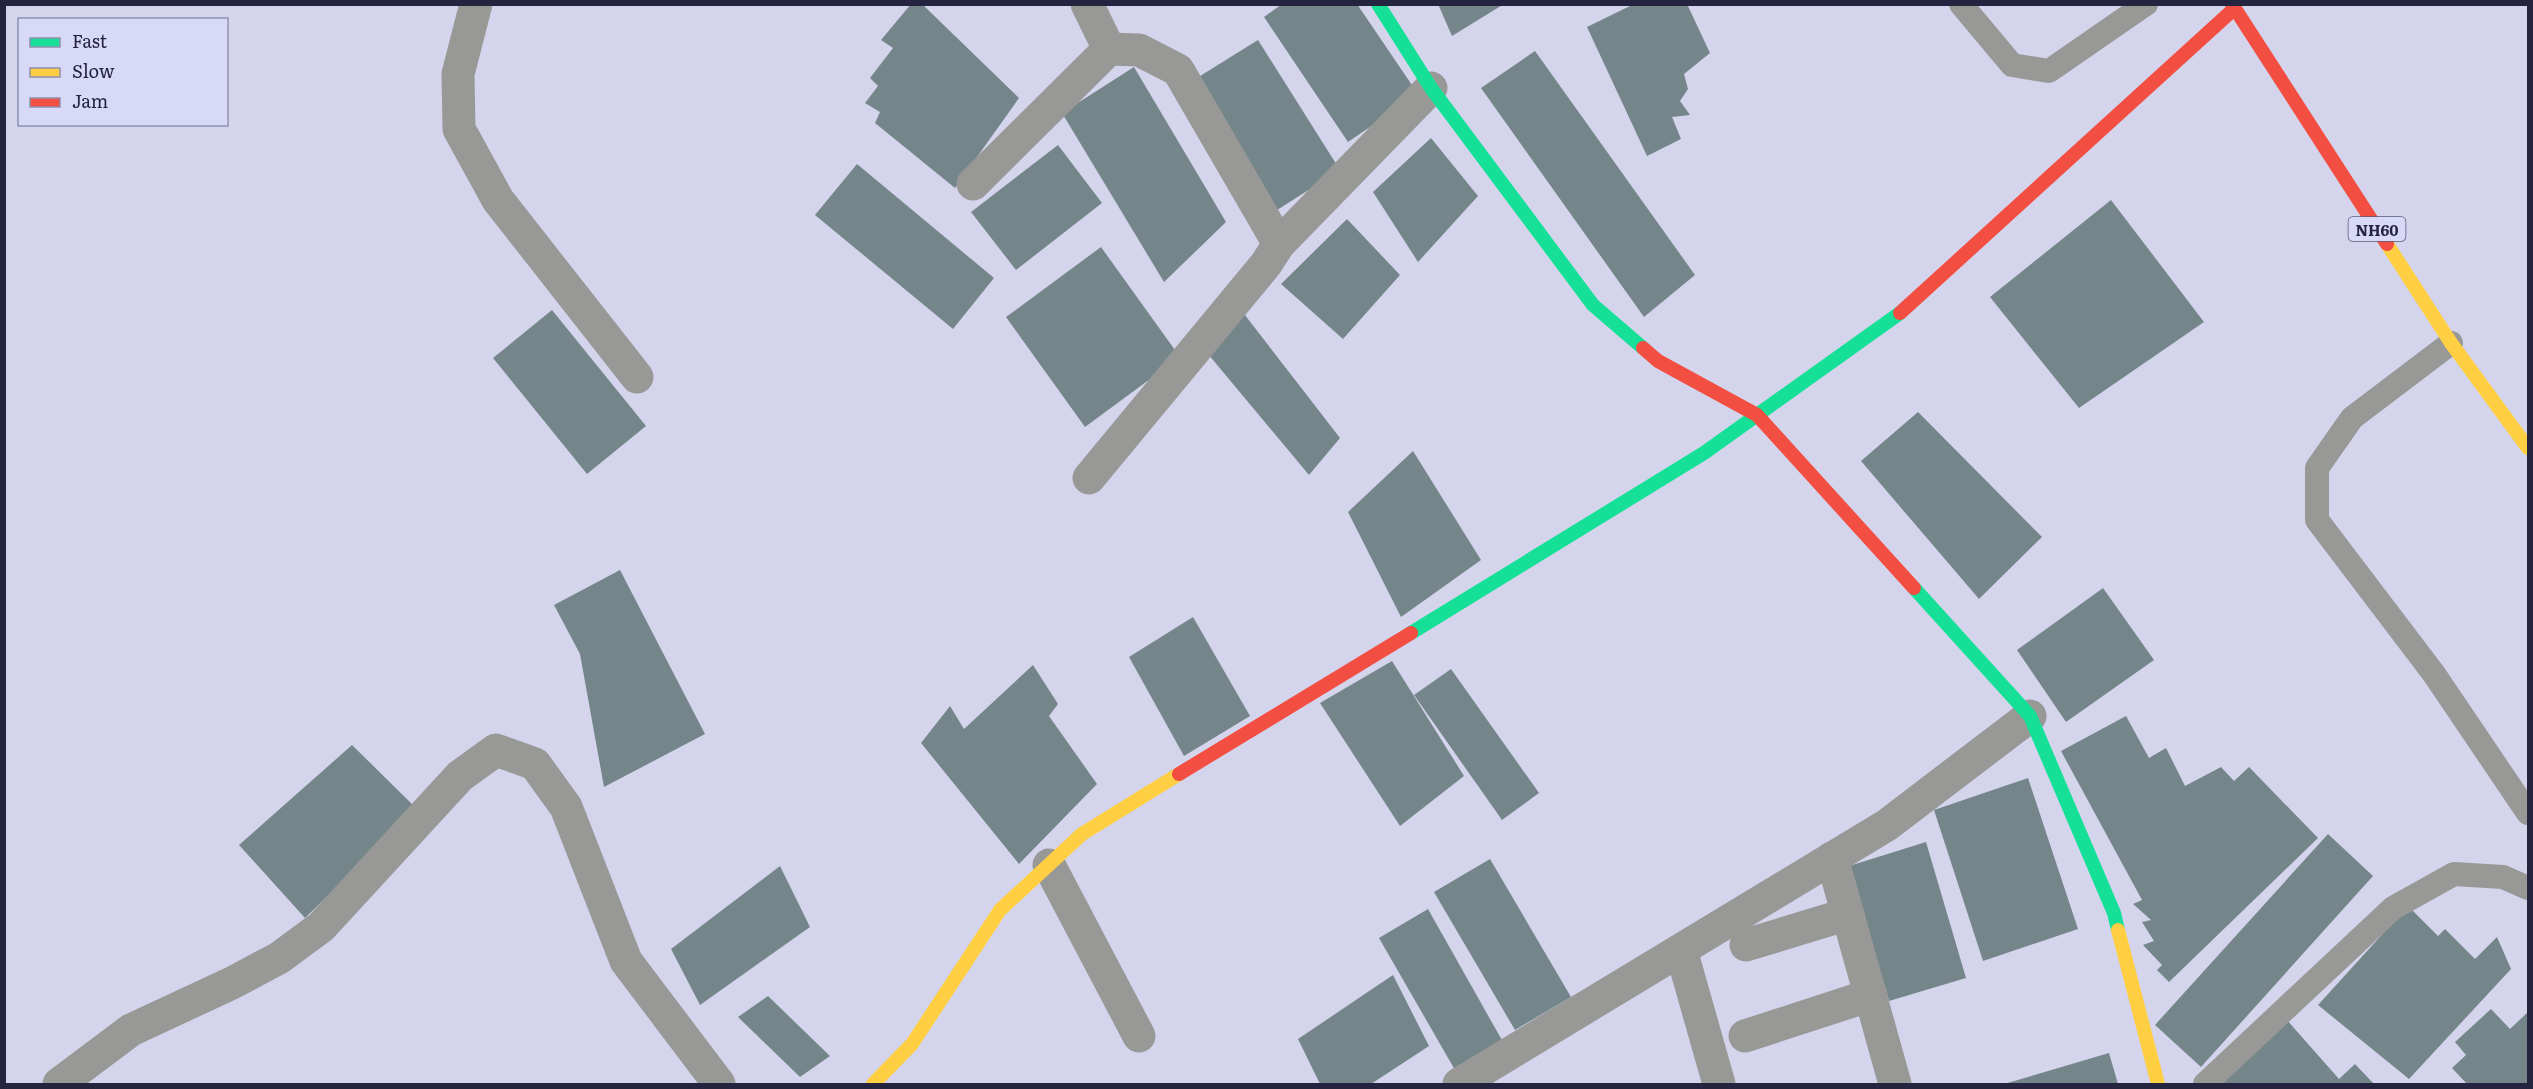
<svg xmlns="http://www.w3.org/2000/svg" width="2533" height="1089" font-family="Literata,serif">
	<rect width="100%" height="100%" fill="#d4d5ec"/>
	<!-- building -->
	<g fill="#75868b">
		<polygon points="911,4 922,4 1019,98 955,188 875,123 880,112 865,103 878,86 870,78 893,48 881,40"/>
		<polygon points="1282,4 1357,4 1418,94 1348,142 1264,17"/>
		<polygon points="1438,4 1504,4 1452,36"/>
		<polygon points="1634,4 1687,4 1710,53 1684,74 1688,89 1680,101 1690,115 1672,117 1681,139 1647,156 1587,27"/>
		<polygon points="1258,40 1340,170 1274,212 1192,81"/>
		<polygon points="1535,51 1695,275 1644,317 1481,88"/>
		<polygon points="1134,67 1226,222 1164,282 1062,113"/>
		<polygon points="1431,138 1478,196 1418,262 1373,192"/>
		<polygon points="1058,145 1102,203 1016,270 971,212"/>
		<polygon points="857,164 994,278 953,329 815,215"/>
		<polygon points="2111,200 2204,322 2079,408 1990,297"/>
		<polygon points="1347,219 1400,275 1343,339 1281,284"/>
		<polygon points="1101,247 1180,357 1085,427 1006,317"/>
		<polygon points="552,310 646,426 587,474 493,358"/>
		<polygon points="1241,310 1340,438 1309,475 1203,348"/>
		<polygon points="1918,412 2042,537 1979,599 1861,461"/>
		<polygon points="1413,451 1481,560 1401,617 1348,512"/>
		<polygon points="620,570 705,734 604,787 580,654 554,605"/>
		<polygon points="2103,588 2154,660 2066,722 2017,650"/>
		<polygon points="1193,617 1250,716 1184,756 1129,657"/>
		<polygon points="1392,661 1464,776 1400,826 1320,703"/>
		<polygon points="1033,665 1058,704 1049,716 1097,784 1019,864 921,743 950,706 964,729"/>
		<polygon points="1451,669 1539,793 1502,820 1414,695"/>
		<polygon points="2126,716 2149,758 2166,748 2185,786 2221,767 2234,781 2249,767 2318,838 2169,982 2157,970 2162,965 2143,945 2154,941 2142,922 2151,920 2133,904 2142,900 2061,751"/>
		<polygon points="352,745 417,809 305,918 239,845"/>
		<polygon points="2028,778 2078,929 1983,961 1934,810"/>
		<polygon points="2328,834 2373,876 2201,1067 2155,1025"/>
		<polygon points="1926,842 1966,978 1889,1001 1849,866"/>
		<polygon points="1490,859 1571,997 1515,1030 1434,892"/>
		<polygon points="780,866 810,927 700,1005 671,949"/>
		<polygon points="2408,906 2438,936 2445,929 2475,959 2497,937 2511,969 2409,1079 2318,1005"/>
		<polygon points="1428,909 1503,1042 1455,1070 1379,938"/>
		<polygon points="1393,975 1429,1046 1371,1084 1320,1084 1298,1039"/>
		<polygon points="768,996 830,1056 800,1077 738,1017"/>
		<polygon points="2491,1009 2510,1029 2528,1012 2528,1084 2467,1084 2452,1068 2466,1055 2455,1042"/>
		<polygon points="2286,1019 2339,1079 2355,1064 2374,1084 2214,1084"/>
		<polygon points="2109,1053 2118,1084 2004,1084"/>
	</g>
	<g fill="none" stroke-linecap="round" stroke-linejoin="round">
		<!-- lane -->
		<g stroke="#989997" stroke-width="24">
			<polyline points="1961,4 2012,65 2049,71 2146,4"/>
			<polyline points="2451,343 2352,418 2317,468 2317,520 2434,674 2528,813"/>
			<polyline points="2205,1084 2393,908 2454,874 2503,877 2528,888"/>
		</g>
		<!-- street -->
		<g stroke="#989997" stroke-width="33">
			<polyline points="476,4 458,74 459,129 498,200 637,377"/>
			<polyline points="1087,4 1109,49"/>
			<polyline points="973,184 1109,49 1139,50 1178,70 1279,244"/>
			<polyline points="1089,478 1266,264 1279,244 1431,88"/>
			<polyline points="1832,858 1895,1084"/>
			<polyline points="1049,865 1139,1036"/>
			<polyline points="1746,945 1848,914"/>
			<polyline points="1681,950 1719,1084"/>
			<polyline points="1745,1036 1871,995"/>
			<polyline points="59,1084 131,1030 232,983 279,958 321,927 460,776 496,750 535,764 566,807 626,961 719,1084"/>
			<polyline points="1459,1084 1887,825 2030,716"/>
		</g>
		<!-- fast -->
		<g stroke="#16e098" stroke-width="14">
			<polyline points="1378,4 1431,88 1593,305 1643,348"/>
			<polyline points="1914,588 2030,716 2114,913 2118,930"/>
			<polyline points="1411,633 1704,453 1900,313"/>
		</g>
		<!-- slow -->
		<g stroke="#ffcf43" stroke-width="14">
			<polyline points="2387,244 2451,343 2528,448"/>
			<polyline points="2118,930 2158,1084"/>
			<polyline points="873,1084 912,1044 1000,910 1082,834 1179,774"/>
		</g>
		<!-- jam -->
		<g stroke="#f24e42" stroke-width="14">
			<polyline points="2232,4 2387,244"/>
			<polyline points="1900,313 2235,8"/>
			<polyline points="1643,348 1658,361 1757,415 1914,588"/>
			<polyline points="1179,774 1411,633"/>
		</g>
	</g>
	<g text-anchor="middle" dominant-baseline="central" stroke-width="6" stroke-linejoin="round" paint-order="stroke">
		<!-- shield labels -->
		<rect fill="#d7d9f7" stroke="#5a5a77" stroke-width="1.5" x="2348.5" y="217" width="57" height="24" rx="4.5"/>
		<g font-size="15" font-weight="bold" fill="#242440">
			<text x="2377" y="229">NH60</text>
		</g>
	</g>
	<!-- border -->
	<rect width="2533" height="1089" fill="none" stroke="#242440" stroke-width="12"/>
	<!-- legend -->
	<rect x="18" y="18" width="210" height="108" fill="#d7d9f7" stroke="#8f91ae" stroke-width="1.5"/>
	<rect x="30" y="38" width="30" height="9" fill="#16e098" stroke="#8f91ae" stroke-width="1.5"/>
	<text x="72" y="48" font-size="18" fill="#242440">Fast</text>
	<rect x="30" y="68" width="30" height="9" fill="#ffcf43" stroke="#8f91ae" stroke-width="1.5"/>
	<text x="72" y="78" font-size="18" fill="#242440">Slow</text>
	<rect x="30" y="98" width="30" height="9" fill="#f24e42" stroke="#8f91ae" stroke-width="1.5"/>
	<text x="72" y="108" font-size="18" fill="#242440">Jam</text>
</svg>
